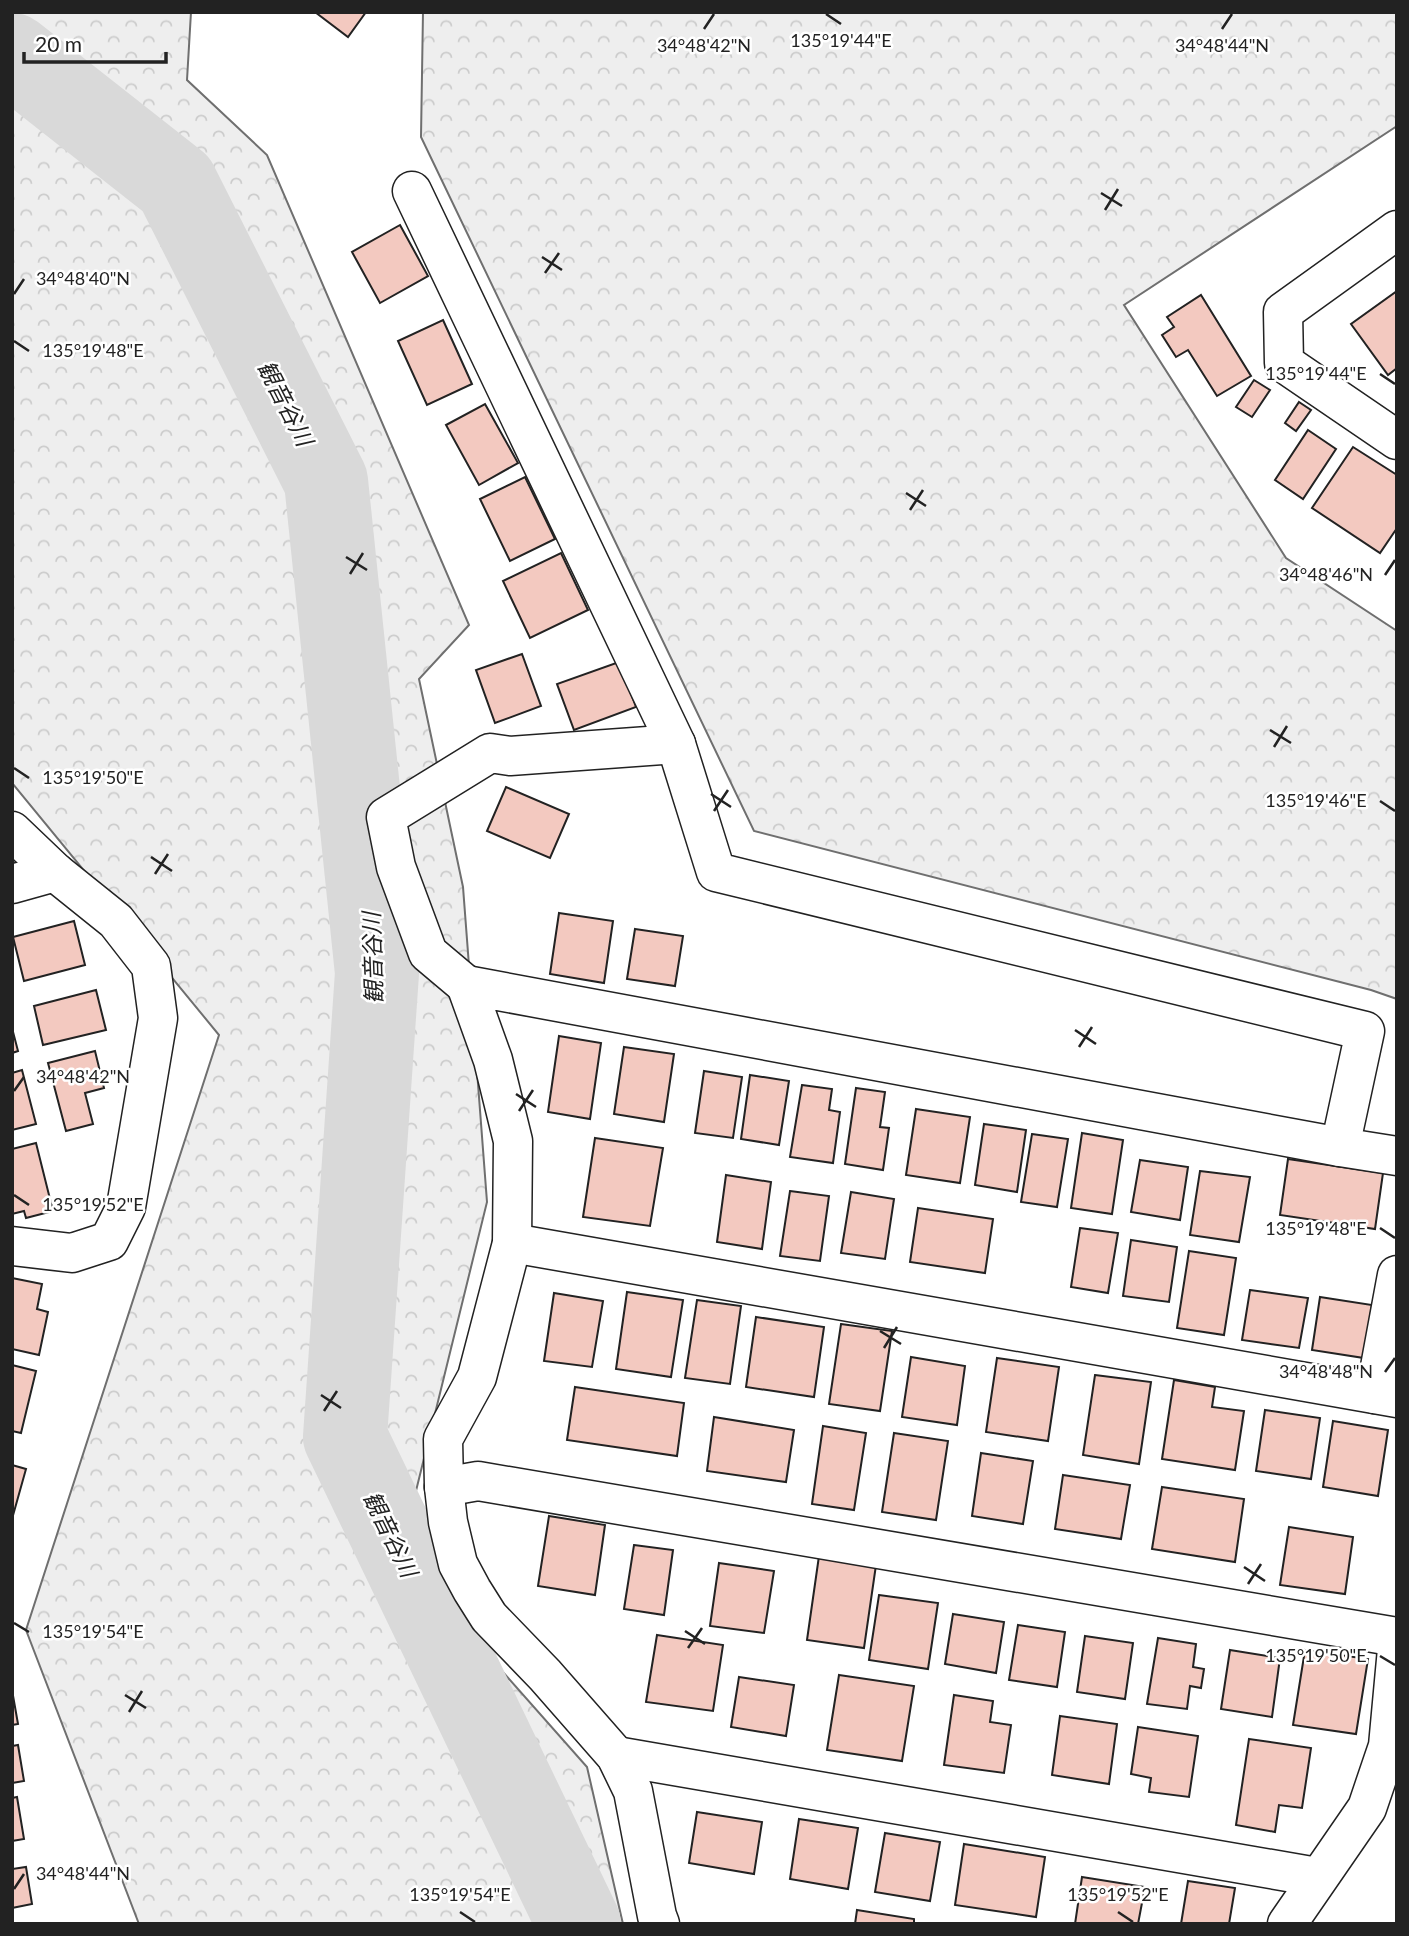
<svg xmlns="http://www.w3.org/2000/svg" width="1409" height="1936" font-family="Lato,'Noto Sans JP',sans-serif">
	<defs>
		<pattern id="forest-crowns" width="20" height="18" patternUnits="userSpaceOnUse" patternTransform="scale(1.75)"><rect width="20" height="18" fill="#eee"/><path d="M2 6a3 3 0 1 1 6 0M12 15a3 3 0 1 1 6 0" fill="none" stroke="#ccc"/></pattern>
	</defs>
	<rect width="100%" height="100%" fill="#fff"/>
	<!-- forest -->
	<g fill="url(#forest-crowns)" stroke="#6f6f6f" stroke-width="2">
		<polygon points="12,12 191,12 187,80 267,155 469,625 419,679 463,887 487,1202 400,1556 587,1767 623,1924 139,1924 26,1630 219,1035 12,783"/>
		<polygon points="423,12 1397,12 1397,126 1124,305 1286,558 1397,631 1397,999 1371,990 754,831 421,137"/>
	</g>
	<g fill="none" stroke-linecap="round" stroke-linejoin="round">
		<!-- river -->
		<polyline stroke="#d9d9d9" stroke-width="84" points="12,55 176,184 326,481 377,973 345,1437 579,1924"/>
	</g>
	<!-- building -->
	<g fill="#f3c9c0" stroke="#222" stroke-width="2">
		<polygon points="315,12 366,12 348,37"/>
		<polygon points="400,225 428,276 380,303 352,252"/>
		<polygon points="1397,291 1397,368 1388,375 1351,324"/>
		<polygon points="1201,295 1251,376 1217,396 1188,350 1176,357 1162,335 1174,327 1167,317"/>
		<polygon points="443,320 472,384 427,405 398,341"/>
		<polygon points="1254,380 1270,390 1252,417 1236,407"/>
		<polygon points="1299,402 1311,410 1296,431 1285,423"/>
		<polygon points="485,404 518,463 479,485 446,425"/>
		<polygon points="1308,430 1336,449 1303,499 1275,480"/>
		<polygon points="1353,447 1397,475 1397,528 1380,553 1312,508"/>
		<polygon points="525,477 555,539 510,561 480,499"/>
		<polygon points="561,553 588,610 530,638 503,581"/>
		<polygon points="522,654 541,706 495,723 476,670"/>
		<polygon points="619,662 636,707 574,730 557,684"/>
		<polygon points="506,787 569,814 550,858 487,831"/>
		<polygon points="559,913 613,921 604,983 550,974"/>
		<polygon points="74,921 85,965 24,981 13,937"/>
		<polygon points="635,929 683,936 675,986 627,979"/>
		<polygon points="96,990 106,1030 43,1045 34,1006"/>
		<polygon points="12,1028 18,1051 12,1053"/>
		<polygon points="559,1036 601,1043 590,1119 548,1112"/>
		<polygon points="624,1047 674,1054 664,1122 614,1114"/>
		<polygon points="95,1051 104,1088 85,1093 93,1124 66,1131 48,1063"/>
		<polygon points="22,1070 36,1124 12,1130 12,1073"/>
		<polygon points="704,1071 742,1077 733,1138 695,1133"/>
		<polygon points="750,1075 789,1081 779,1145 741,1139"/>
		<polygon points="802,1085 832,1089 829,1110 840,1112 833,1163 790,1157"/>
		<polygon points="856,1088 885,1092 880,1127 889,1128 883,1170 845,1164"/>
		<polygon points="916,1109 970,1117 960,1183 906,1175"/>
		<polygon points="984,1124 1026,1130 1017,1192 975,1185"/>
		<polygon points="1082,1133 1123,1140 1112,1214 1071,1208"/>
		<polygon points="1032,1134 1068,1139 1057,1207 1021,1202"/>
		<polygon points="595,1138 663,1148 650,1226 583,1217"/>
		<polygon points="36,1143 53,1211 26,1218 24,1211 12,1214 12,1149"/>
		<polygon points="1288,1159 1383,1173 1375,1229 1280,1215"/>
		<polygon points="1140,1160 1188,1167 1180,1220 1131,1212"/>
		<polygon points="1200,1171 1250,1177 1239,1242 1190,1235"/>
		<polygon points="726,1175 771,1182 762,1249 717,1242"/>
		<polygon points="790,1191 829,1196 820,1261 780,1256"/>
		<polygon points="851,1192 894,1199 885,1259 841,1253"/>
		<polygon points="918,1208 993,1219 985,1273 910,1262"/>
		<polygon points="1080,1228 1118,1233 1108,1293 1071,1287"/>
		<polygon points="1131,1240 1177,1247 1169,1302 1123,1296"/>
		<polygon points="1189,1251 1236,1258 1224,1335 1177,1328"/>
		<polygon points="12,1278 42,1284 37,1309 48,1312 39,1355 12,1349"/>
		<polygon points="1250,1290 1308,1298 1299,1348 1242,1340"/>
		<polygon points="627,1292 683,1300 671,1377 616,1369"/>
		<polygon points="554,1293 603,1301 592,1367 544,1361"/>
		<polygon points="1320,1297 1372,1305 1364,1358 1312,1350"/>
		<polygon points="697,1300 741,1306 730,1384 685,1378"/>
		<polygon points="756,1317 824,1327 814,1397 746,1387"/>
		<polygon points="841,1324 892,1331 880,1411 829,1404"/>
		<polygon points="911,1357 965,1366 957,1425 902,1417"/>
		<polygon points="997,1358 1059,1367 1048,1441 986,1432"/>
		<polygon points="12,1365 36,1371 21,1433 12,1431"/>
		<polygon points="1095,1375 1151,1382 1139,1464 1083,1455"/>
		<polygon points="1174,1380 1215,1387 1212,1407 1244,1411 1235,1470 1162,1459"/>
		<polygon points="575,1387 684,1403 677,1456 567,1440"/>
		<polygon points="1265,1410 1320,1418 1311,1479 1256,1471"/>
		<polygon points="714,1417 794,1430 786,1482 707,1471"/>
		<polygon points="1333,1421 1388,1430 1378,1496 1323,1487"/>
		<polygon points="823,1426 866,1433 854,1510 812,1504"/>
		<polygon points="894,1433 948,1441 936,1520 882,1512"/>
		<polygon points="981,1453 1033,1461 1023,1524 972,1516"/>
		<polygon points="12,1465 26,1469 12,1519"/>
		<polygon points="1063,1475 1130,1485 1121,1539 1055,1529"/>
		<polygon points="1162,1487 1244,1499 1235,1562 1152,1549"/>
		<polygon points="549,1516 605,1525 595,1595 538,1586"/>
		<polygon points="1289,1527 1353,1537 1345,1594 1280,1585"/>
		<polygon points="634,1545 673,1550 664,1615 624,1609"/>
		<polygon points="819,1556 876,1565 864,1648 807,1640"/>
		<polygon points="719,1563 774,1571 764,1633 710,1626"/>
		<polygon points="879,1595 938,1603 928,1669 869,1660"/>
		<polygon points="953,1614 1004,1622 996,1673 945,1664"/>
		<polygon points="1018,1625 1065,1632 1057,1687 1009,1680"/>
		<polygon points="657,1635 723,1645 713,1711 646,1702"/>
		<polygon points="1085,1636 1133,1643 1125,1699 1077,1692"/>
		<polygon points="1158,1638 1196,1644 1193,1667 1204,1669 1201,1688 1190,1686 1187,1709 1147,1704"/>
		<polygon points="1230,1650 1280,1658 1272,1717 1221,1709"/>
		<polygon points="1305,1650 1368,1659 1356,1734 1293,1725"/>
		<polygon points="839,1675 914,1686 902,1761 827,1750"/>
		<polygon points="739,1677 794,1685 786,1736 731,1727"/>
		<polygon points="12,1690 18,1724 12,1725"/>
		<polygon points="954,1695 993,1701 990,1722 1011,1725 1004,1773 944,1765"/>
		<polygon points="1060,1716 1117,1724 1109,1784 1052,1775"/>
		<polygon points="1138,1727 1198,1736 1189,1797 1149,1792 1151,1778 1131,1774"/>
		<polygon points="1249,1739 1311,1748 1302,1808 1279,1805 1275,1832 1236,1825"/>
		<polygon points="18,1745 24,1781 12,1783 12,1746"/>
		<polygon points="17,1797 24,1839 12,1841 12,1798"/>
		<polygon points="697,1812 762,1822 754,1874 689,1863"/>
		<polygon points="799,1819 858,1828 848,1889 790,1879"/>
		<polygon points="885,1833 940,1842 930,1901 875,1892"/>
		<polygon points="964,1844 1045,1857 1036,1917 955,1905"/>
		<polygon points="26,1867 32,1904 12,1908 12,1869"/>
		<polygon points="1082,1877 1145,1887 1138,1924 1075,1924"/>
		<polygon points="1188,1881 1235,1888 1229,1924 1181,1924"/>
		<polygon points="857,1910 914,1919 914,1924 855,1924"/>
	</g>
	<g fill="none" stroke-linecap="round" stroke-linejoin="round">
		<defs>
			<g id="street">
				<polyline points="412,191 676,744 716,872 1365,1031 1340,1147"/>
				<polyline points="1397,230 1283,312 1284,363 1397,440"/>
				<polyline points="12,831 55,872 116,921 151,966 158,1018 126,1207 109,1241 72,1253 12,1246"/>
				<polyline points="12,884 55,872"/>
				<polyline points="466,985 428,953 396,867 386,817 490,753 510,756 676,744"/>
				<polyline points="512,1243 1397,1398"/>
				<polyline points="1375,1394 1397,1275"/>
				<polyline points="444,1487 478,1481 1397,1637"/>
				<polyline points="616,1756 1317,1877"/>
				<polyline points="660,1924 657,1916 633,1791 616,1756 545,1675 489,1617 472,1590 458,1564 448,1522 444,1487 443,1439 477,1377 512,1243 513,1141 493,1060 466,985 1340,1147 1397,1156"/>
				<polyline points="1287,1924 1367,1808 1388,1746 1397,1649"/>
			</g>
		</defs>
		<!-- street casing -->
		<use href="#street" stroke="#222" stroke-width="41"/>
		<!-- street -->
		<use href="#street" stroke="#fff" stroke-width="38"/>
	</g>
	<!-- ticks -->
	<path fill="none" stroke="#222" stroke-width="2.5" d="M 826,14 L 841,24M 704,29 L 714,14M 1222,29 L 1232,14M 1101,193 L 1122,206M 1105,210 L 1118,189M 542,257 L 562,270M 545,273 L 559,253M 14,294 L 24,279M 14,341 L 29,351M 1380,374 L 1395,384M 906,493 L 926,506M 910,510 L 923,490M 346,557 L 367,570M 350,574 L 363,553M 1385,575 L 1395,560M 1270,730 L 1291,743M 1274,747 L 1287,726M 14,768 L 29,778M 711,794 L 731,807M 1380,801 L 1395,811M 714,811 L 728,790M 151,857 L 172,871M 155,874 L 168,854M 1075,1030 L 1096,1044M 1079,1047 L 1092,1027M 14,1091 L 24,1077M 516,1094 L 536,1107M 519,1111 L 533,1090M 14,1195 L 29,1205M 1380,1228 L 1395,1238M 880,1331 L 901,1344M 884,1348 L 897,1327M 1385,1372 L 1395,1358M 321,1395 L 341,1408M 324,1411 L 337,1391M 1244,1567 L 1265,1581M 1248,1584 L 1261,1564M 14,1623 L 29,1632M 685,1631 L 705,1644M 688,1648 L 702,1628M 1380,1656 L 1395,1665M 125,1695 L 146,1708M 129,1712 L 142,1691M 14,1889 L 24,1874M 460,1912 L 475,1922M 1118,1912 L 1133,1922"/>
	<g text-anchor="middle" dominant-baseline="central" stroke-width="5" stroke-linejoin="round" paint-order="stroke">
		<!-- water labels -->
		<g font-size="23" font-style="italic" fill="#222" stroke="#fff">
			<text transform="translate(286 403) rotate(63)">観音谷川</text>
			<text transform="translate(372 958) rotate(-92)">観音谷川</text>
			<text transform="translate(391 1534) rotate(64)">観音谷川</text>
		</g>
	</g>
	<g font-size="18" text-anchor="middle" fill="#222" stroke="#fff" stroke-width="5" stroke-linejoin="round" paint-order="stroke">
		<text x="841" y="47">135°19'44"E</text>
		<text x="704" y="52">34°48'42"N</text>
		<text x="1222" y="52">34°48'44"N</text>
		<text x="83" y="285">34°48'40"N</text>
		<text x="93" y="357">135°19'48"E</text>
		<text x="1316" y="380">135°19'44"E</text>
		<text x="1326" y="581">34°48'46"N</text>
		<text x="93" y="784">135°19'50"E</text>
		<text x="1316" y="807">135°19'46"E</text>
		<text x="83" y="1083">34°48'42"N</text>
		<text x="93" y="1211">135°19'52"E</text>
		<text x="1316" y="1235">135°19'48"E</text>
		<text x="1326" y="1378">34°48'48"N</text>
		<text x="93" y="1638">135°19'54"E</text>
		<text x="1316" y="1662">135°19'50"E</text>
		<text x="83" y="1880">34°48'44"N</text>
		<text x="460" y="1901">135°19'54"E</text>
		<text x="1118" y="1901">135°19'52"E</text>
	</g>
	<!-- border -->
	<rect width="1409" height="1936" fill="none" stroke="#222222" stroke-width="28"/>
	<!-- scale -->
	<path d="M24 52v10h142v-10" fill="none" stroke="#222222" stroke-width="3.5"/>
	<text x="35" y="52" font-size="21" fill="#222222" stroke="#ffffff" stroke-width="5" paint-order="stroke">20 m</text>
</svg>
